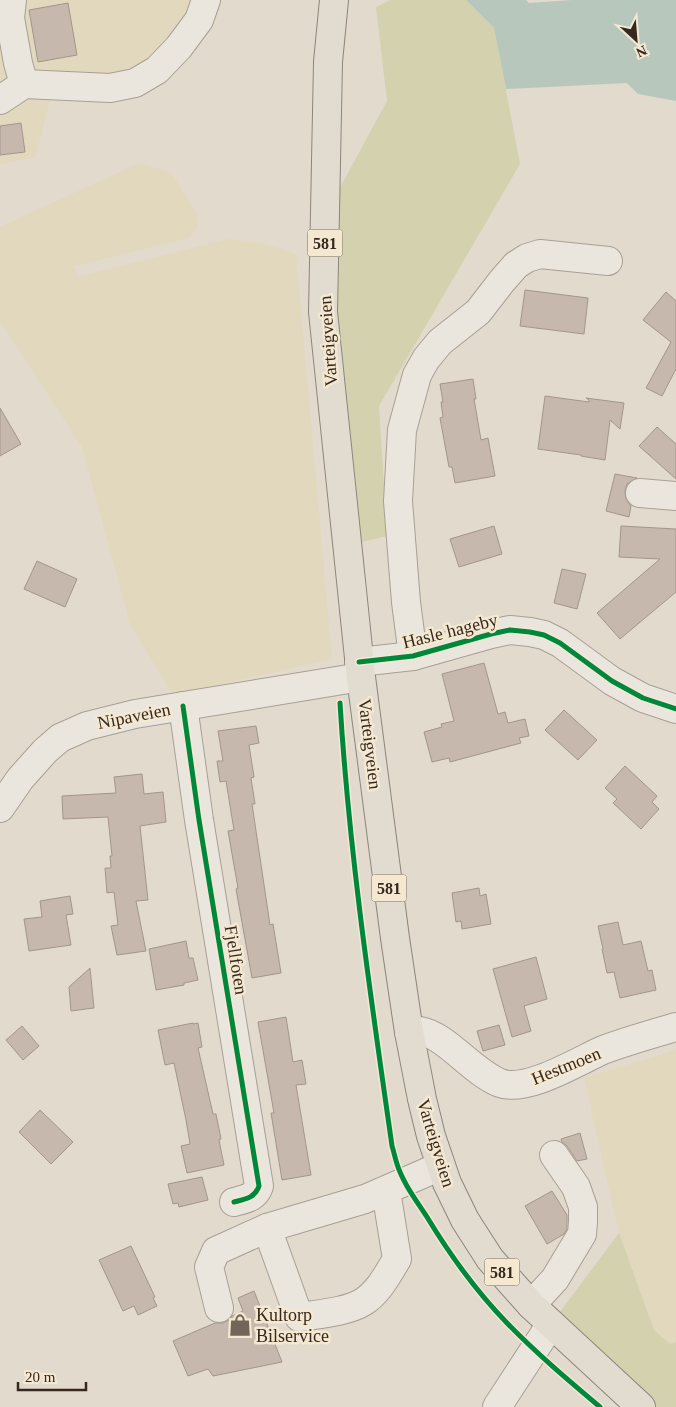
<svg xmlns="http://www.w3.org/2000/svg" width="676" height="1407" font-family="Georgia,serif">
	<rect width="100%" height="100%" fill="#e2dacc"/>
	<!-- farmland -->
	<g fill="#e2d8bd">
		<polygon points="0,0 217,0 217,17 155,80 111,97 50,100 35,157 0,164"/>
		<polygon points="139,163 171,173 196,212 198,227 189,238 74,266 78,277 227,239 261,243 296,254 332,659 173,695 130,624 82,447 0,321 0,227"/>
		<polygon points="676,1050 676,1342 670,1344 654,1330 619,1233 584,1078"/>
	</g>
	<!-- green -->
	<g fill="#d3d1ae">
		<polygon points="390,0 466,0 494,28 520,164 379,406 387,536 354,544 334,329 336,195 387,101 376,7"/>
		<polygon points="619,1233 654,1330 670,1344 676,1342 676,1407 641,1407 551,1324"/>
	</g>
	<!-- water -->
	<polygon fill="#b7c7bc" points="466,0 526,0 529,3 572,0 676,0 676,101 638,94 627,83 506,89 494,28"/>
	<!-- building -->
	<g fill="#c6b8ad" stroke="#a2968b">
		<polygon points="68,3 77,55 38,62 29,10"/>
		<polygon points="21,123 25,152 0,155 0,126"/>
		<polygon points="525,290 588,298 584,334 520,326"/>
		<polygon points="666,292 676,301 676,369 662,396 646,388 671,342 643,320"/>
		<polygon points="473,379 476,399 474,399 481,440 488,438 495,476 455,483 452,467 449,467 440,418 443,417 441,402 443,402 440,384"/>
		<polygon points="545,396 589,402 589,400 586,398 624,403 620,429 610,420 605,460 581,456 581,455 538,449"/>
		<polygon points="0,408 21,444 0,456"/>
		<polygon points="657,427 676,444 676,479 639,446"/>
		<polygon points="615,474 637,478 627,484 625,491 626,499 631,506 629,517 606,511"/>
		<polygon points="494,526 502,554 459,567 450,539"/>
		<polygon points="621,526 676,529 676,592 620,639 597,613 660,559 619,557"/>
		<polygon points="37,561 77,579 65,607 24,589"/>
		<polygon points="562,569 586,574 577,609 554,603"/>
		<polygon points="484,663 498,714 505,712 508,723 525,719 529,736 519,738 521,743 450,762 449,758 432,762 424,732 442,727 441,724 454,721 442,674"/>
		<polygon points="564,710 597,740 578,760 545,730"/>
		<polygon points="256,726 259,743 249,745 254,777 251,778 255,804 252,804 270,925 273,924 281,973 252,978 236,889 238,888 228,831 234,830 226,781 220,782 217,761 223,761 218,731"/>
		<polygon points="625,766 657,796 652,802 659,809 641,829 613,803 617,799 605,788"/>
		<polygon points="142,774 144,794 163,792 166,822 140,826 148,900 136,901 146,951 117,955 111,926 118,925 114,892 107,893 105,868 111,868 110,856 112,856 108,817 63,819 62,796 116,793 114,777"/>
		<polygon points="479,888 480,896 486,894 491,924 462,929 461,921 456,922 452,893"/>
		<polygon points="70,896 73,914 66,915 71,945 29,951 24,919 42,917 40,901"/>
		<polygon points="618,922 623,945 641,941 648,971 652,970 656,990 620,998 614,972 607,973 602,949 603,949 598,926"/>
		<polygon points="186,941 189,958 193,958 198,980 184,983 184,985 156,990 149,949"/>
		<polygon points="536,957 547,999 524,1006 531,1031 512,1037 493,969"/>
		<polygon points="90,968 94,1008 71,1011 69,987"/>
		<polygon points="286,1017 293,1062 302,1060 306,1084 296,1085 311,1175 282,1180 271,1113 274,1113 258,1022"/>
		<polygon points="193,1023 193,1024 198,1023 202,1047 198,1048 213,1114 216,1114 221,1139 219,1140 224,1165 187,1173 181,1146 190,1144 186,1120 174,1063 165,1065 158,1030"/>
		<polygon points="499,1025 505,1045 483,1051 477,1031"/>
		<polygon points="22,1026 39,1046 23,1060 6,1040"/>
		<polygon points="40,1110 73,1142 51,1164 19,1132"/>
		<polygon points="580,1133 587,1159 577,1161 567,1146 562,1142 561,1139"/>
		<polygon points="202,1177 208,1200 179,1207 178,1203 173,1204 168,1184"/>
		<polygon points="552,1191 567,1215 567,1229 564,1234 547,1244 525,1206"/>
		<polygon points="131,1246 155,1297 153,1298 157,1306 138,1315 134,1306 123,1311 99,1260"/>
		<polygon points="254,1291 282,1362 213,1376 208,1369 188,1376 173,1341 215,1323 223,1323 229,1320 232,1316 243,1311 238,1298"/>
	</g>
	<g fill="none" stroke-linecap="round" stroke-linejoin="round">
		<defs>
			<g id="minor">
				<polyline points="12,0 10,18 18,63 24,84"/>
				<polyline points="0,100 24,84 110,88 135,83 157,70 179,47 199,20 206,0"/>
				<polyline points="640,493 676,496"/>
				<polyline points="413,656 406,602 398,501 402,430 417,375 426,359 440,342 478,312 502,281 516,265 527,258 540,254 608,261"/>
				<polyline points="359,662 413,656 491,634 510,630 530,632 544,635 560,643 612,681 643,698 676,709"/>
				<path d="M 183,706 L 199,820 L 259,1186 C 255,1198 245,1199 234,1202"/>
				<polyline points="0,808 20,779 45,751 60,738 87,726 135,714 361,677"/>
				<path d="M 409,1032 C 412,1032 417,1031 420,1031 C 446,1035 472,1072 500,1083 C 527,1093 578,1061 603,1050 C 627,1041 652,1034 676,1027"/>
				<path d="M 267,1228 L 299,1317 C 318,1314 347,1312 363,1302 C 378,1293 388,1274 397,1259 L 386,1191"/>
				<polyline points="531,1305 555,1279 582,1234 583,1222 583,1207 576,1187 554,1155"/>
				<polyline points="219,1308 209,1267 216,1251 267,1228 365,1199 441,1166"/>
				<polyline points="497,1407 551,1324"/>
			</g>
			<polyline id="major" points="334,0 328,62 323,312 361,677 395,938 409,1032 422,1099 431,1136 447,1183 465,1220 490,1259 531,1305 641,1407"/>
		</defs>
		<!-- minor casing -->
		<use href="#minor" stroke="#a89f95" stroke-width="30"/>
		<!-- major casing -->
		<use href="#major" stroke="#8d857c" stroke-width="30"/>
		<!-- minor -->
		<use href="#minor" stroke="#ebe6dd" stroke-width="28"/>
		<!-- major -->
		<use href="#major" stroke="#e2dbcf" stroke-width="28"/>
		<defs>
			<g id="cycleway">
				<polyline points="359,662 413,656 491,634 510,630 530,632 544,635 560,643 612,681 643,698 676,709"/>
				<path d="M 340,703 C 349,851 371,999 392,1146 C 394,1152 395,1158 397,1164 C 403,1183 416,1200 427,1217 C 450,1255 476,1291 507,1323 C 536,1353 568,1380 600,1407"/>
				<path d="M 183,706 L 199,820 L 259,1186 C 255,1198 245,1199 234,1202"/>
			</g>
		</defs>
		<!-- cycleway casing -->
		<use href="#cycleway" stroke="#f4e8d1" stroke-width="8"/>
		<!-- cycleway -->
		<use href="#cycleway" stroke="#00873e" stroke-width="5"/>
	</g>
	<!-- icons -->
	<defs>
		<symbol id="shop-bare" viewBox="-9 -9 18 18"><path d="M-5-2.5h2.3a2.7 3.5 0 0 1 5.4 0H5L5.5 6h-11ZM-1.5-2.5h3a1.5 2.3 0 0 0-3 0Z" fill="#72665b" stroke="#f4e8d1" stroke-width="2.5" paint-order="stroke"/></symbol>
	</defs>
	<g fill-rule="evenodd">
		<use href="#shop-bare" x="224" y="1309" width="32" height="32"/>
	</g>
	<g text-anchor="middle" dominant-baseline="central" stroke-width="5" stroke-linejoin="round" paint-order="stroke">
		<!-- shield labels -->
		<g fill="#f4e8d1" stroke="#6f6254" stroke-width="1">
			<rect x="307.5" y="229.5" width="35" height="27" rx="4"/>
			<rect x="371.5" y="874.5" width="35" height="27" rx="4"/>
			<rect x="484.5" y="1258.5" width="35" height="27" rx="4"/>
		</g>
		<g font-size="16" font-weight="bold" fill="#36281e">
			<text x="325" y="243">581</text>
			<text x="389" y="888">581</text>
			<text x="502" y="1272">581</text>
		</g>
		<!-- street labels -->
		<g font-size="18" fill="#36281e" stroke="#f4e8d1">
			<text transform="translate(328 341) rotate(-94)">Varteigveien</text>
			<text transform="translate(450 631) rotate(-14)">Hasle hageby</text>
			<text transform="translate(134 716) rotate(-11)">Nipaveien</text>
			<text transform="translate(370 744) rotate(83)">Varteigveien</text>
			<text transform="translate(236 960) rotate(81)">Fjellfoten</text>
			<text transform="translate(566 1066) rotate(-22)">Hestmoen</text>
			<text transform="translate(436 1143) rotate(73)">Varteigveien</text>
		</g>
		<!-- poi labels -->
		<g font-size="18" fill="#36281e" stroke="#f4e8d1" text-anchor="start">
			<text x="256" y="1315">Kultorp<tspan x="256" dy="21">Bilservice</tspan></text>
		</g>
	</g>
	<!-- north arrow -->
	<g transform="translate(636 40) rotate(154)" stroke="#f4e8d1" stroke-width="4" paint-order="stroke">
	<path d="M0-4L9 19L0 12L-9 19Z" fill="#36281e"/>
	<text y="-8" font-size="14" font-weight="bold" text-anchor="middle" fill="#36281e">N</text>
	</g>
	<!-- scale -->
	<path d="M18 1382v8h68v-8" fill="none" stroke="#36281e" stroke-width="2.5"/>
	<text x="25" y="1382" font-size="15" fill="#36281e" stroke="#f4e8d1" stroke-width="4" paint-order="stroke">20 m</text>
</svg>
